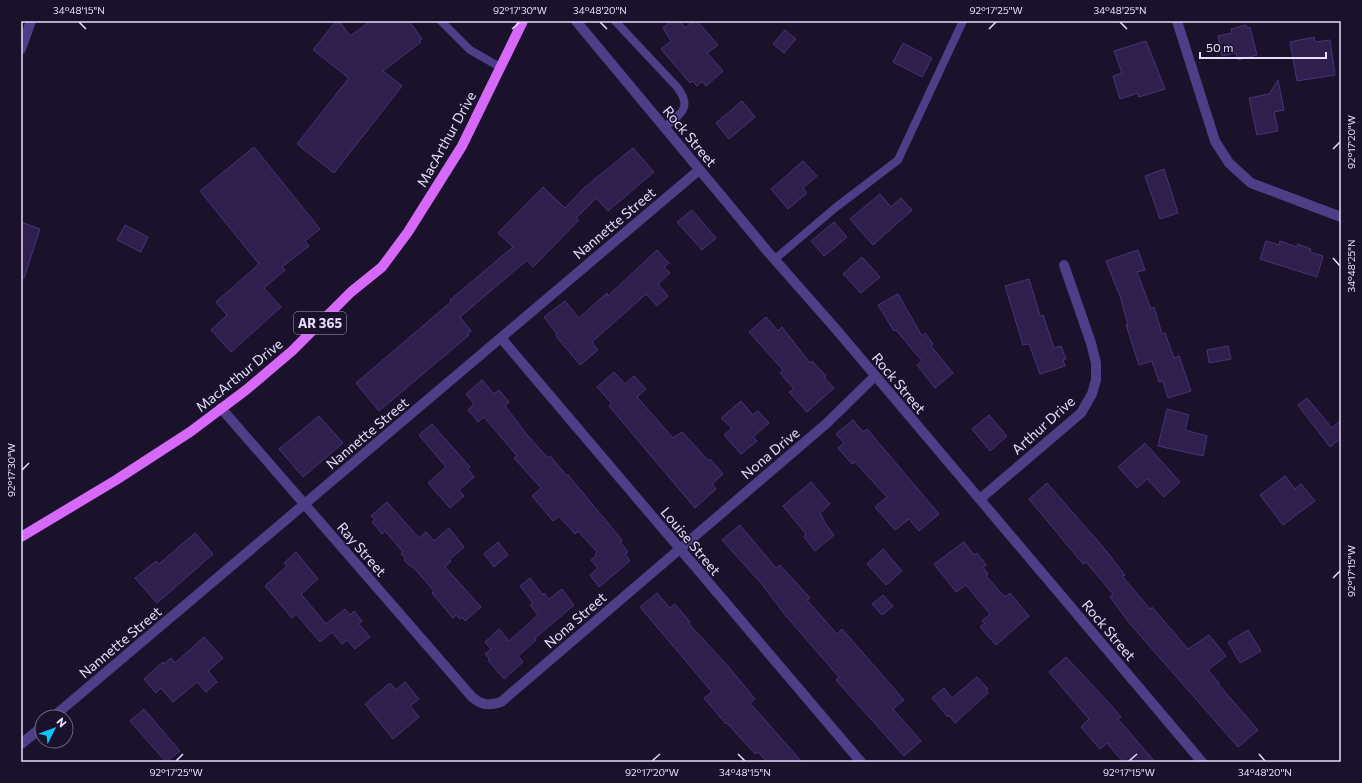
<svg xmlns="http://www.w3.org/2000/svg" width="1362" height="783" font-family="Commissioner,sans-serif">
	<rect width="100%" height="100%" fill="#1a122b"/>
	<!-- building -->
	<g fill="#2e1f4c" stroke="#493277">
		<polygon points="336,21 339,21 350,36 371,21 409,21 422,39 419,40 421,42 383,71 402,86 334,173 297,144 349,78 313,50"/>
		<polygon points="671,21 680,21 685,28 693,21 697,21 718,45 707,53 723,71 706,86 702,81 697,86 692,81 690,83 661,49 671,41 663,28"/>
		<polygon points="1246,25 1247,28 1250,27 1257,55 1238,60 1236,53 1222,56 1218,36 1232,33 1231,29"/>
		<polygon points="785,30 796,39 784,53 773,44"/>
		<polygon points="1314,37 1315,42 1330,40 1335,75 1297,81 1290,42"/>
		<polygon points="1146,41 1165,89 1139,97 1138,93 1120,99 1113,76 1122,73 1114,51"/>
		<polygon points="903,43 932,58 922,77 893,62"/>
		<polygon points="1278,80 1284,110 1274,112 1278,131 1257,135 1249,98 1269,94"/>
		<polygon points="742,101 755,117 729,139 716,123"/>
		<polygon points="254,147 320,229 305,241 309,246 282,267 285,270 264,288 281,307 231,352 211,330 227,315 216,302 259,264 200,191"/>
		<polygon points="633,148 654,172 608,211 596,198 576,218 579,220 533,267 527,260 460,317 471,331 467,334 469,335 379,411 356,383 451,302 450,300 513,247 498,233 543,187 565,208 584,188"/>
		<polygon points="803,161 817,176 803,188 807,193 788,209 771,189"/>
		<polygon points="1164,169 1178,213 1160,219 1145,176"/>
		<polygon points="880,194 891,207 901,198 912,210 873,245 850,219"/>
		<polygon points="692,210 716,238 702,250 677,222"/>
		<polygon points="21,222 40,229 24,278 21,278"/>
		<polygon points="834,222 847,237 824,256 811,241"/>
		<polygon points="125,225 148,237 141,252 117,240"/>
		<polygon points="1266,241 1279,245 1280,241 1297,247 1298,244 1311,249 1310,252 1323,256 1317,277 1260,259"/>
		<polygon points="657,250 669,263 664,267 670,273 658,284 668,296 657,306 646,294 592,342 598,350 580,365 556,336 557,334 544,317 565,301 579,318 607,293 608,296"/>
		<polygon points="1138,250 1145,270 1137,272 1151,309 1154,307 1162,334 1165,333 1174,358 1179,356 1191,391 1168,398 1163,381 1159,382 1152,361 1139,365 1126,325 1128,325 1121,299 1106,261"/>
		<polygon points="862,257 880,277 861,293 843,274"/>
		<polygon points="1029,279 1040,316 1043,315 1054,348 1061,346 1066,359 1063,360 1065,366 1040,374 1029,344 1023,345 1005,286"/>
		<polygon points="898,294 922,336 925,333 933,344 931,346 953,373 935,388 917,365 922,361 896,330 894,331 878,305"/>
		<polygon points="766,317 778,331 782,327 810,363 812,361 826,376 824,377 834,388 807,412 789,392 794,389 780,373 783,370 749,332"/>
		<polygon points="1228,346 1231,359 1209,363 1207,350"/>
		<polygon points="614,372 625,384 634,376 646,389 637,397 673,438 682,432 709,461 710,459 723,474 712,484 716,489 695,508 609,406 612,404 597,387"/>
		<polygon points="482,380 494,394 499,390 509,402 505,406 528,436 548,458 550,456 567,476 568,475 622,540 620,542 628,552 625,554 630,561 599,587 590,575 598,568 591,560 596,556 595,554 597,552 578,531 575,534 559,516 553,521 532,496 541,488 514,458 517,456 484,417 478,422 468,410 474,404 466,394"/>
		<polygon points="1307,398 1332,428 1341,420 1341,438 1330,447 1298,405"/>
		<polygon points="741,401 753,415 758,411 769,423 753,437 757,441 741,454 724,435 732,428 721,418"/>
		<polygon points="1167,409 1189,415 1185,430 1207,436 1203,456 1158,446"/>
		<polygon points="989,415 1007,436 990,451 972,429"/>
		<polygon points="319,416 343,443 303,477 279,449"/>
		<polygon points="853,420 863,432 867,429 939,514 919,531 909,519 895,530 875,507 887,497 855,462 852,464 838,448 844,443 836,434"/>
		<polygon points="432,424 470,467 468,469 474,477 459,490 464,496 450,508 428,483 446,467 419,435"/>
		<polygon points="1145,443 1180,482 1164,497 1147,479 1137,488 1118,467"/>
		<polygon points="1285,476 1295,489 1301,484 1315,501 1283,525 1260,495"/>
		<polygon points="811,482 830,504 820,513 825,523 834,535 815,551 804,537 806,534 783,506"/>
		<polygon points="1047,483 1103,547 1125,575 1122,576 1150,609 1152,607 1188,649 1209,635 1226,656 1208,670 1219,683 1218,684 1258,730 1238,747 1131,625 1110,597 1113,594 1086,562 1083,564 1029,499"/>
		<polygon points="387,502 419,538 426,532 434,541 449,528 464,547 449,560 451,561 445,567 481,607 465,621 462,617 460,619 456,615 453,618 432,593 434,591 413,567 410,566 405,561 405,558 401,554 403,552 385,531 382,534 372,522 375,520 371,516"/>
		<polygon points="740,525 776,568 780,565 810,598 807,600 837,634 842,629 904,700 893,709 921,741 904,756 836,680 839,677 786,616 760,582 722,540"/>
		<polygon points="195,533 213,554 157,603 135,578 156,561 159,564"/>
		<polygon points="498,542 508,555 494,567 484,554"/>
		<polygon points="964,542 974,555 977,553 986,565 983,567 988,574 986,576 1005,597 1010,593 1029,616 996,645 980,627 985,623 982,621 990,614 966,585 956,592 934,564"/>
		<polygon points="883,549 902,571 886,585 867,564"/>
		<polygon points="296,552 318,579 301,594 326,624 345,609 350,615 354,611 362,621 359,624 370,637 355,649 347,640 342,644 332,632 320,642 296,614 292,618 265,586 287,566 284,563"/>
		<polygon points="530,578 543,595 544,593 549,599 562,589 574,605 534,639 536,640 518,656 523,662 504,679 488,660 490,659 485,654 491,649 485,642 499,629 509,641 538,615 530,605 533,603 520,586"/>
		<polygon points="657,593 670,608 675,604 690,622 689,624 727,665 755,699 750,703 802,762 767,762 758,752 755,754 727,723 726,724 704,698 712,692 640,607"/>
		<polygon points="883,595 893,606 882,615 872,604"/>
		<polygon points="1248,630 1261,651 1240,663 1228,642"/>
		<polygon points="204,637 223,658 208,671 217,682 206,692 197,682 173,702 161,688 156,693 144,679 163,662 164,664 171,658 175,663"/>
		<polygon points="1066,657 1108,702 1121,717 1118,719 1155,762 1123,762 1107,743 1100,749 1081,727 1089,719 1049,672"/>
		<polygon points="977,677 988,689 986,690 988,693 955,723 949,715 948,717 932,698 944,688 952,698"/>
		<polygon points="405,682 419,699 410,706 419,717 393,739 365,704 390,683 396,690"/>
		<polygon points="144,709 180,751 166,762 130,721"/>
	</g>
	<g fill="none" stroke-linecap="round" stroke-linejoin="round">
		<!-- service -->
		<g stroke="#4c3f88" stroke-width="8">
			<polyline points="441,21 470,50 500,67"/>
			<path d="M 615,21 L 677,87 C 693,108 681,113 665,127"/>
			<polyline points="775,259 835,208 898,160 963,21"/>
		</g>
		<!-- minor -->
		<g stroke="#4c3f88" stroke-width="10">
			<polyline points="576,21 768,252 835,328 1202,762"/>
			<polyline points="1177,21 1215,141 1229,163 1251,183 1341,217"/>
			<polyline points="501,338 861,762"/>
			<path d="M 221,408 L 472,697 C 481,705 489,706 501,702 L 827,423 L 875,376"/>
			<polyline points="980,499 1081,413 1092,394 1096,380 1096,363 1091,343 1064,265"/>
			<polyline points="53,717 699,170"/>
			<polyline points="21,744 42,727"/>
		</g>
		<!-- tertiary -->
		<polyline stroke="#4c3f88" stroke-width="10" points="21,49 31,21"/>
		<!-- primary -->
		<polyline stroke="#d669f9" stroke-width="10" points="21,537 116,480 190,432 246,390 292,351 351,292 382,267 408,232 462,146 523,21"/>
	</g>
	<!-- ticks -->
	<path fill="none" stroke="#e6defe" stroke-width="1.5" d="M 79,22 L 86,29M 600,22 L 607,29M 1120,22 L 1127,29M 512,29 L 520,22M 989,29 L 996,22M 1333,149 L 1340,142M 1333,258 L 1340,266M 22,470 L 29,463M 1333,578 L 1340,571M 738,754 L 745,761M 1259,754 L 1265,761M 176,761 L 183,754M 652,761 L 660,754M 1129,761 L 1137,754"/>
	<g text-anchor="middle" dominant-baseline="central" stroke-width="3" stroke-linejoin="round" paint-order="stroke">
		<!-- shield labels -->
		<rect fill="#1a122b" stroke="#a9a1bf" stroke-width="1" x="294" y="312" width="52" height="22" rx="3"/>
		<g font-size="13" font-weight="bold" fill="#e6defe">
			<text x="320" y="323">AR 365</text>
		</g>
		<!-- street labels -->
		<g font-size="14" fill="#e6defe" stroke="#1a122b">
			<text transform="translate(690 136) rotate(50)">Rock Street</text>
			<text transform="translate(446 139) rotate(-61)">MacArthur Drive</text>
			<text transform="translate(614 223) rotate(-40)">Nannette Street</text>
			<text transform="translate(239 375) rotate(-39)">MacArthur Drive</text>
			<text transform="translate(899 383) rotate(50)">Rock Street</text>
			<text transform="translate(1043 425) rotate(-42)">Arthur Drive</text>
			<text transform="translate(367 433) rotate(-40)">Nannette Street</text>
			<text transform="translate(770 453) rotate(-40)">Nona Drive</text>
			<text transform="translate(691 541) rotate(50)">Louise Street</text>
			<text transform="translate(362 549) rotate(49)">Ray Street</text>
			<text transform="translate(575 620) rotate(-41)">Nona Street</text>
			<text transform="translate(1109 630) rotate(50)">Rock Street</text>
			<text transform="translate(120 642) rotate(-40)">Nannette Street</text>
		</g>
	</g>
	<!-- border -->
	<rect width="1362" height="783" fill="none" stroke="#1a122b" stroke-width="44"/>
	<!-- north arrow -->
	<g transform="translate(54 729) rotate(48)"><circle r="19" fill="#1a122b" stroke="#6c647f"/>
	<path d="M0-3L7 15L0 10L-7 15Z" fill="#12c1f6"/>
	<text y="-6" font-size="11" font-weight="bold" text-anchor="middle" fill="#e6defe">N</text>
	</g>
	<!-- scale -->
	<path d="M1200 52v6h126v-6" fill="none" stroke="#e6defe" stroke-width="2"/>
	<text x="1206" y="52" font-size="12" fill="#e6defe" stroke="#1a122b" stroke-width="3" paint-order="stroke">50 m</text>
	<rect x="22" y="22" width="1318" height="739" fill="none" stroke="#e6defe" stroke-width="1.5"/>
	<g font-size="10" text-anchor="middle" fill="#e6defe">
		<text x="79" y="14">34°48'15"N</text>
		<text x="520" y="14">92°17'30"W</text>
		<text x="600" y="14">34°48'20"N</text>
		<text x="996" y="14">92°17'25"W</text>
		<text x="1120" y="14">34°48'25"N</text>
		<text transform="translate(1351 142) rotate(-90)" y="4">92°17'20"W</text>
		<text transform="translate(1351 266) rotate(-90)" y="4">34°48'25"N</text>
		<text transform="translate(11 470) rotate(-90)" y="4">92°17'30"W</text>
		<text transform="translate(1351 571) rotate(-90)" y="4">92°17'15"W</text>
		<text x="176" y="776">92°17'25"W</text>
		<text x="652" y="776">92°17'20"W</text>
		<text x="745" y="776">34°48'15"N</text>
		<text x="1129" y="776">92°17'15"W</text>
		<text x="1265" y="776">34°48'20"N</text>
	</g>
</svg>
